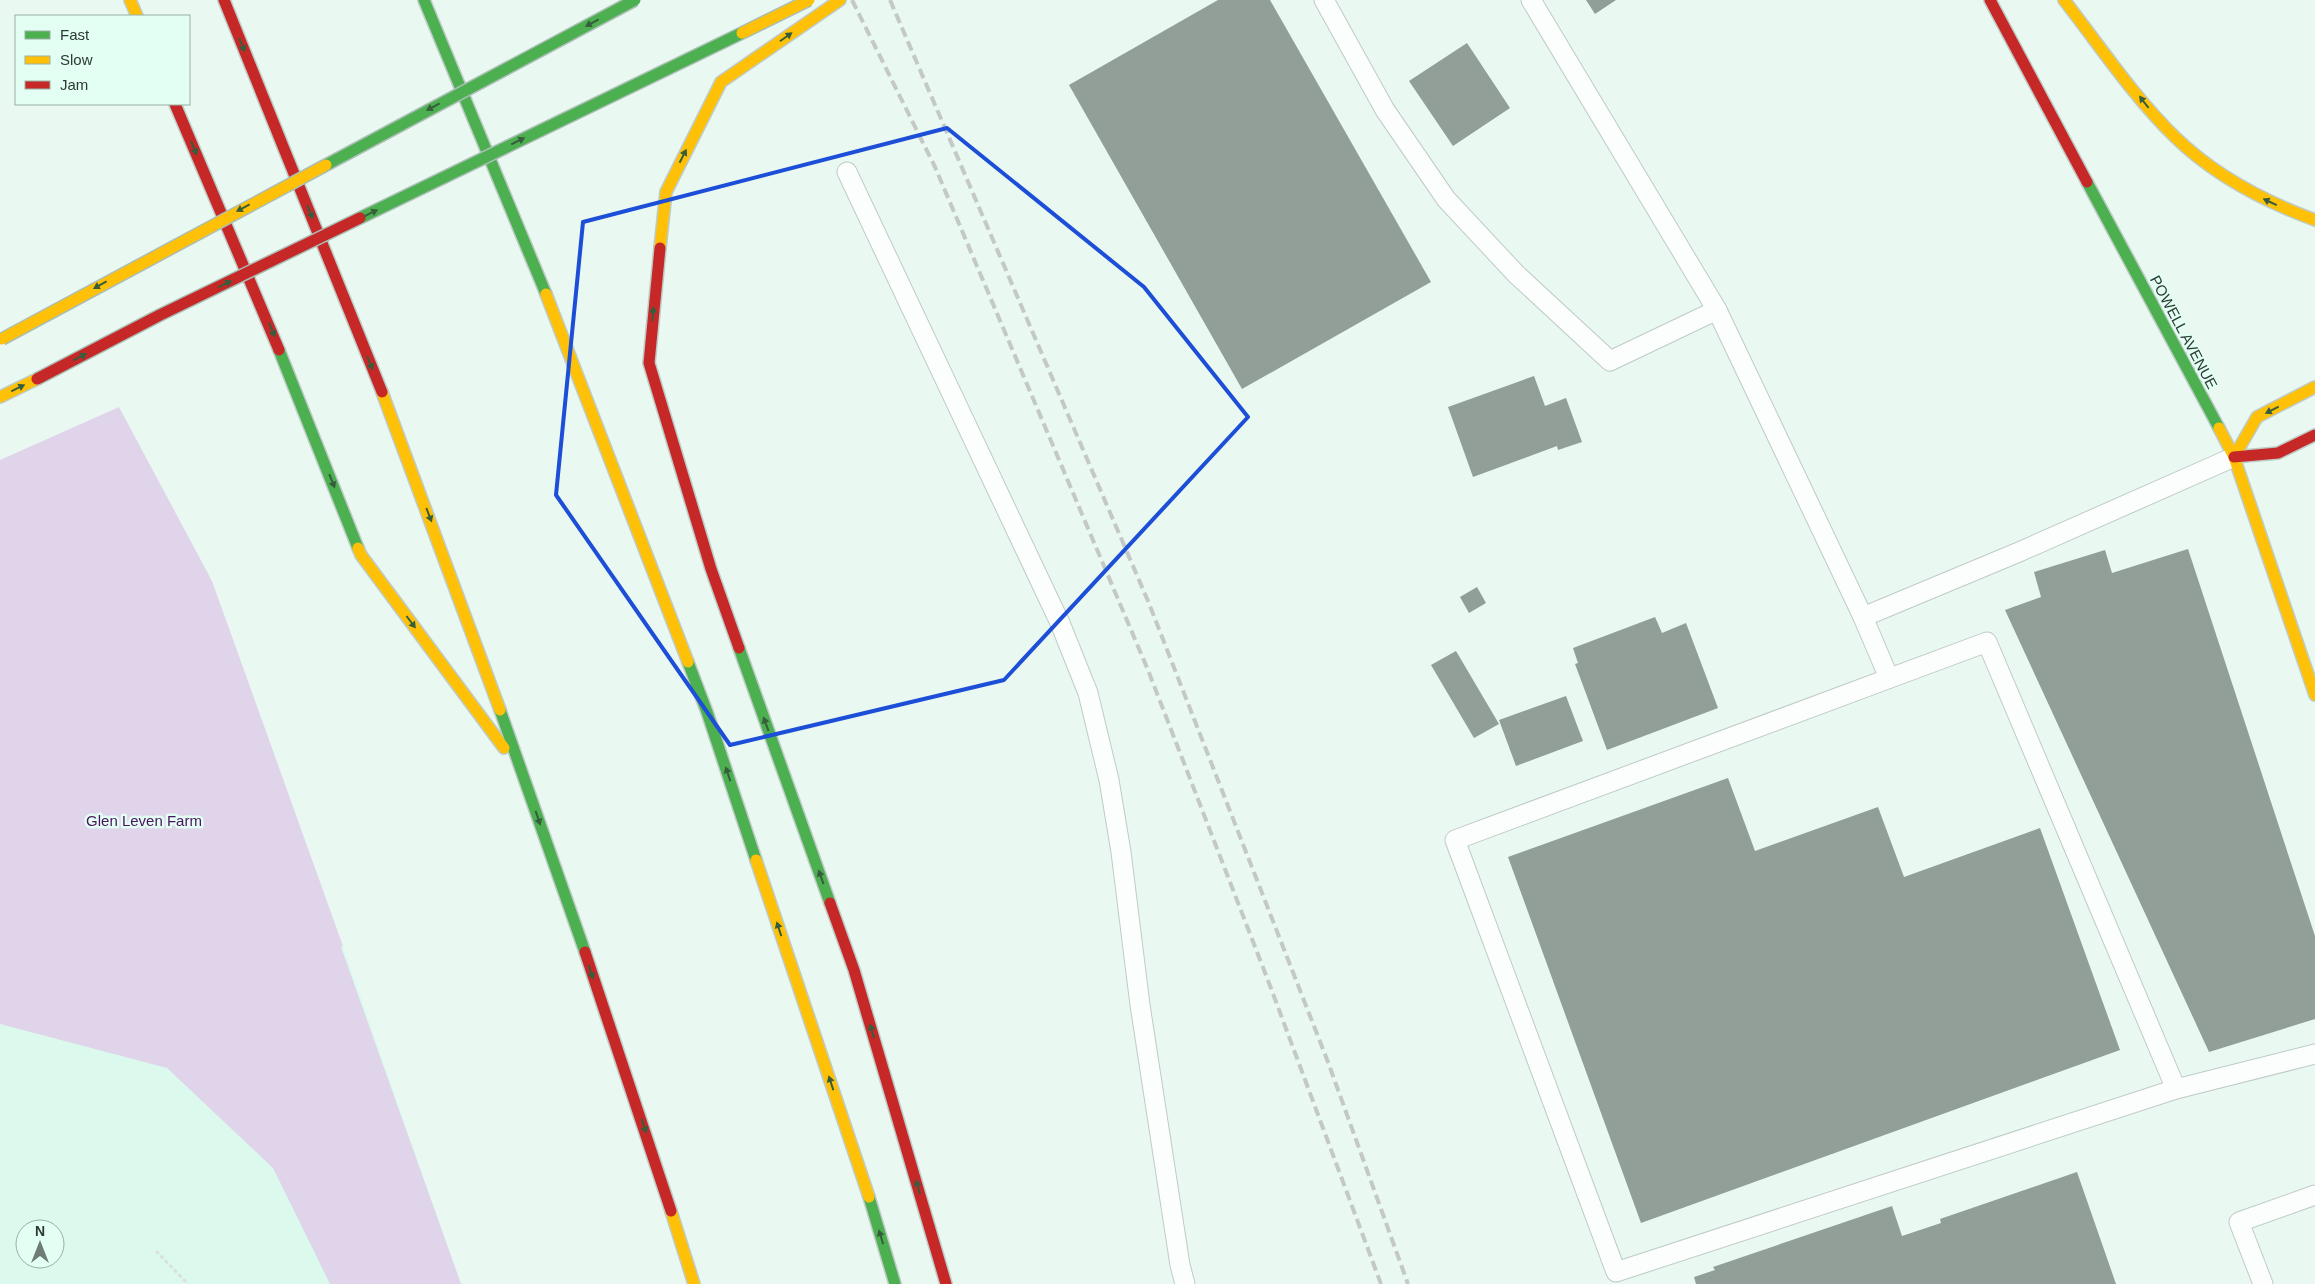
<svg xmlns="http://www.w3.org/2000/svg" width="2315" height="1284" font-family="Arial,sans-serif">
	<rect width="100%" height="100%" fill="#e9f8f1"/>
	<!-- built -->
	<path fill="#dbfaed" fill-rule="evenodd" d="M 343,946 L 461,1284 L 0,1284 L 0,979 ZM 25,1229 L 55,1229 L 55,1259 L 25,1259 Z"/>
	<!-- green -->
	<polygon fill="#e0d4ea" points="119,407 212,581 343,946 341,947 461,1284 330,1284 273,1168 167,1068 0,1024 0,460"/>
	<!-- building -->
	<g fill="#929e98">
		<polygon points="1218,0 1270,0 1431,282 1242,389 1069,85"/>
		<polygon points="1586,0 1616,0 1595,14"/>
		<polygon points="1467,43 1510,108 1453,146 1409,81"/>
		<polygon points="1534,376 1545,406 1566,398 1582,442 1558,450 1557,446 1473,477 1448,407"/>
		<polygon points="2188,549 2315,936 2315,1019 2209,1052 2005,610 2041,597 2034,572 2105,550 2112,573"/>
		<polygon points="1477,587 1486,603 1469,613 1460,597"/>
		<polygon points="1655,617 1662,633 1686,623 1718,708 1607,750 1575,664 1578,663 1573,648"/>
		<polygon points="1456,651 1499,724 1474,738 1431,665"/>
		<polygon points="1566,696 1583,741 1516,766 1499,720"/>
		<polygon points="1728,778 1755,851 1878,807 1904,877 2040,828 2120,1050 1641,1223 1508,857"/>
		<polygon points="2077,1172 2116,1284 1696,1284 1694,1277 1715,1270 1713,1267 1892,1206 1902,1236 1941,1223 1940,1219"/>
	</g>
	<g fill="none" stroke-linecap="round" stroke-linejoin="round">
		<defs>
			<g id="lane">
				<polyline points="1324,0 1385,110 1446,199 1516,274 1610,361 1717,310"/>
				<polyline points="1531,0 1717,310 1863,617 2019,552 2234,457"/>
				<polyline points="847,172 1060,623 1088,693 1109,780 1121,852 1140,1005 1180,1265 1185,1284"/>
				<polyline points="1863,617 1889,678"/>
				<polyline points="2176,1089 1987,642 1455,840 1616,1272 2176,1089 2315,1054"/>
				<polyline points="2263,1284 2239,1222 2315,1195"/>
			</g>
			<g id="fast">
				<polyline points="424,0 546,294"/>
				<polyline points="2087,182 2219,428"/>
				<polyline points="279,350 358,548"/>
				<polyline points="739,648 830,903"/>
				<polyline points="688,662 707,712 756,860"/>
				<polyline points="500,710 585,952"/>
				<polyline points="869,1197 895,1284"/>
			</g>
			<g id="slow">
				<polyline points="130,0 137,16"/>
				<path d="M 2064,0 C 2100,46 2133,96 2175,137 C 2214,175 2263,201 2315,220"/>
				<polyline points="660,248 666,192 721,82 840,0"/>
				<polyline points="546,294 688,662"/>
				<polyline points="382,392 500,710"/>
				<polyline points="0,397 37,379"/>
				<polyline points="2219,428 2234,457 2315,695"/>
				<polyline points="2234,457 2257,417 2315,387"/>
				<polyline points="358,548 361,555 504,748"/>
				<polyline points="756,860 869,1197"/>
				<polyline points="671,1211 694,1284"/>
			</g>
			<g id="jam">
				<polyline points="224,0 382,392"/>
				<polyline points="1990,0 2087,182"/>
				<polyline points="175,104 279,350"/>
				<polyline points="660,248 649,363 711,569 739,648"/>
				<polyline points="2234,457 2278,453 2315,435"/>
				<polyline points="830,903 854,970 946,1284"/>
				<polyline points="585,952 671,1211"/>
			</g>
		</defs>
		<!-- lane casing -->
		<use href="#lane" stroke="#bfcbc6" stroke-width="21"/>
		<!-- fast casing -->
		<use href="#fast" stroke="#bfcbc6" stroke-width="14"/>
		<!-- slow casing -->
		<use href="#slow" stroke="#bfcbc6" stroke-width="14"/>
		<!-- jam casing -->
		<use href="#jam" stroke="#bfcbc6" stroke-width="14"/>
		<!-- path -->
		<polyline stroke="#dbe0de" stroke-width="3" stroke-dasharray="4 2.5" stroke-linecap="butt" points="156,1251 188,1284"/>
		<!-- lane -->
		<use href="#lane" stroke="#fcfefd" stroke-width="19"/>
		<!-- fast -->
		<use href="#fast" stroke="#4caf50" stroke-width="11"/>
		<!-- slow -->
		<use href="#slow" stroke="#ffc107" stroke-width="11"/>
		<!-- jam -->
		<use href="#jam" stroke="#c62828" stroke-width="11"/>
		<!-- rail -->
		<g stroke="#c4c8c6" stroke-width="4" stroke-dasharray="10 5" stroke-linecap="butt">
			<polyline points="852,0 935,167 1148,670 1269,983 1381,1284"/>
			<polyline points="890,0 1148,601 1328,1062 1408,1284"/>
		</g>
		<defs>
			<g id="fast-bridge">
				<polyline points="326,165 635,0"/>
				<polyline points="360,218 742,33"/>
			</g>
			<g id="slow-bridge">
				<polyline points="742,33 809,0"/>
				<polyline points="2,339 326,165"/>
			</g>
			<polyline id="jam-bridge" points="37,379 160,315 360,218"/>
		</defs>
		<!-- fast-bridge casing -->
		<use href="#fast-bridge" stroke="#abbeb6" stroke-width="14" stroke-linecap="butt"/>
		<!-- slow-bridge casing -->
		<use href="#slow-bridge" stroke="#abbeb6" stroke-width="14" stroke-linecap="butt"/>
		<!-- jam-bridge casing -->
		<use href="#jam-bridge" stroke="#abbeb6" stroke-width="14" stroke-linecap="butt"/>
		<!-- fast-bridge -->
		<use href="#fast-bridge" stroke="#4caf50" stroke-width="11"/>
		<!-- slow-bridge -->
		<use href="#slow-bridge" stroke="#ffc107" stroke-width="11"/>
		<!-- jam-bridge -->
		<use href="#jam-bridge" stroke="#c62828" stroke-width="11"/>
	</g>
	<!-- one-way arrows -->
	<defs><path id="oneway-solid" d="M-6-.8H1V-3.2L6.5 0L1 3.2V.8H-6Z" transform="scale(1.25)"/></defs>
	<g fill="#365d3c">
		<use href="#oneway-solid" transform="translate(592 23) rotate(152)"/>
		<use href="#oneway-solid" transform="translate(786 37) rotate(-35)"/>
		<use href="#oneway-solid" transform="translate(242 45) rotate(68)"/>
		<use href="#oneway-solid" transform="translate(2144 102) rotate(-128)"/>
		<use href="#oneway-solid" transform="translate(433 107) rotate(152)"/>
		<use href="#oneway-solid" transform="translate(518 141) rotate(-26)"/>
		<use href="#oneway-solid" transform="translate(194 148) rotate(67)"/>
		<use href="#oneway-solid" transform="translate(683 156) rotate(-63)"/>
		<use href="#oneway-solid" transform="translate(2270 202) rotate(-155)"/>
		<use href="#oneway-solid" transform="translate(243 208) rotate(152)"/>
		<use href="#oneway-solid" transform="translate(310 212) rotate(68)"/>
		<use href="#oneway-solid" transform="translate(371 213) rotate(-26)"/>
		<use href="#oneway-solid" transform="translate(225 284) rotate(-26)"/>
		<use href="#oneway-solid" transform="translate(100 285) rotate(151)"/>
		<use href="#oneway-solid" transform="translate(653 314) rotate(-84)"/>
		<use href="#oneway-solid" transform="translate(272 330) rotate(68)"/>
		<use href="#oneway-solid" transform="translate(80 357) rotate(-27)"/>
		<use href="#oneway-solid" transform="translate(370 363) rotate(69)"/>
		<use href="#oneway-solid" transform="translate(18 388) rotate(-26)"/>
		<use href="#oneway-solid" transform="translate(2272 410) rotate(153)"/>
		<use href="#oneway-solid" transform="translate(332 481) rotate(68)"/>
		<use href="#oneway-solid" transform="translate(429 515) rotate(69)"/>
		<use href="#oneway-solid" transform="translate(411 622) rotate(53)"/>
		<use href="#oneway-solid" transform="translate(766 724) rotate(-110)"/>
		<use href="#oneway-solid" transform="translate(728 774) rotate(-108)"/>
		<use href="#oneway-solid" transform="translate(538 818) rotate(71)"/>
		<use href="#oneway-solid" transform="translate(821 877) rotate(-110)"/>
		<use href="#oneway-solid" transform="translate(779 929) rotate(-108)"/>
		<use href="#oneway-solid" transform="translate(591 972) rotate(71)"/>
		<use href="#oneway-solid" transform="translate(872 1031) rotate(-106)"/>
		<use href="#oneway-solid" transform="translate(831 1083) rotate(-108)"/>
		<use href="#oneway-solid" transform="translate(644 1126) rotate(72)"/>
		<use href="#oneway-solid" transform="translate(918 1187) rotate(-106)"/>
		<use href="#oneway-solid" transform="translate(881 1237) rotate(-107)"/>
	</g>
	<!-- marked area -->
	<path fill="none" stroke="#1d4ed8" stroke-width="4" stroke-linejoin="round" d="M 947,128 L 1144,287 L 1248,417 L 1004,680 L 730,745 L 556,495 L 583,222 Z"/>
	<g text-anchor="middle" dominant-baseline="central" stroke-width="5" stroke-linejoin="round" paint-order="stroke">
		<!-- street labels -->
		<g font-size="15" fill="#2c3a34" stroke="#e3fef2">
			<text transform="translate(2184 332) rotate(62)">POWELL AVENUE</text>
		</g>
		<!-- park labels -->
		<g font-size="15" fill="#4c135f" stroke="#e3fef2">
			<text x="144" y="820">Glen Leven Farm</text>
		</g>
	</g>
	<!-- legend -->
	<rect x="15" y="15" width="175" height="90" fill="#e3fef2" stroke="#9ab0a6"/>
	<rect x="25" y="31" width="25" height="8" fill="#4caf50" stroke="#9ab0a6"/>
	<text x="60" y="40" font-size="15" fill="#2c3a34">Fast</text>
	<rect x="25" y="56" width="25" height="8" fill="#ffc107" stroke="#9ab0a6"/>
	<text x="60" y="65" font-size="15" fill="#2c3a34">Slow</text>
	<rect x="25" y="81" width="25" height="8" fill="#c62828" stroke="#9ab0a6"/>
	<text x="60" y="90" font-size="15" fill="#2c3a34">Jam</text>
	<!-- north arrow -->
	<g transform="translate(40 1244)"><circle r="24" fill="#e3fef2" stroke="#9ab0a6"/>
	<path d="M0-4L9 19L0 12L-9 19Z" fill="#6e7c76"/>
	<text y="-8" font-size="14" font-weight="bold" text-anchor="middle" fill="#2c3a34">N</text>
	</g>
</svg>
